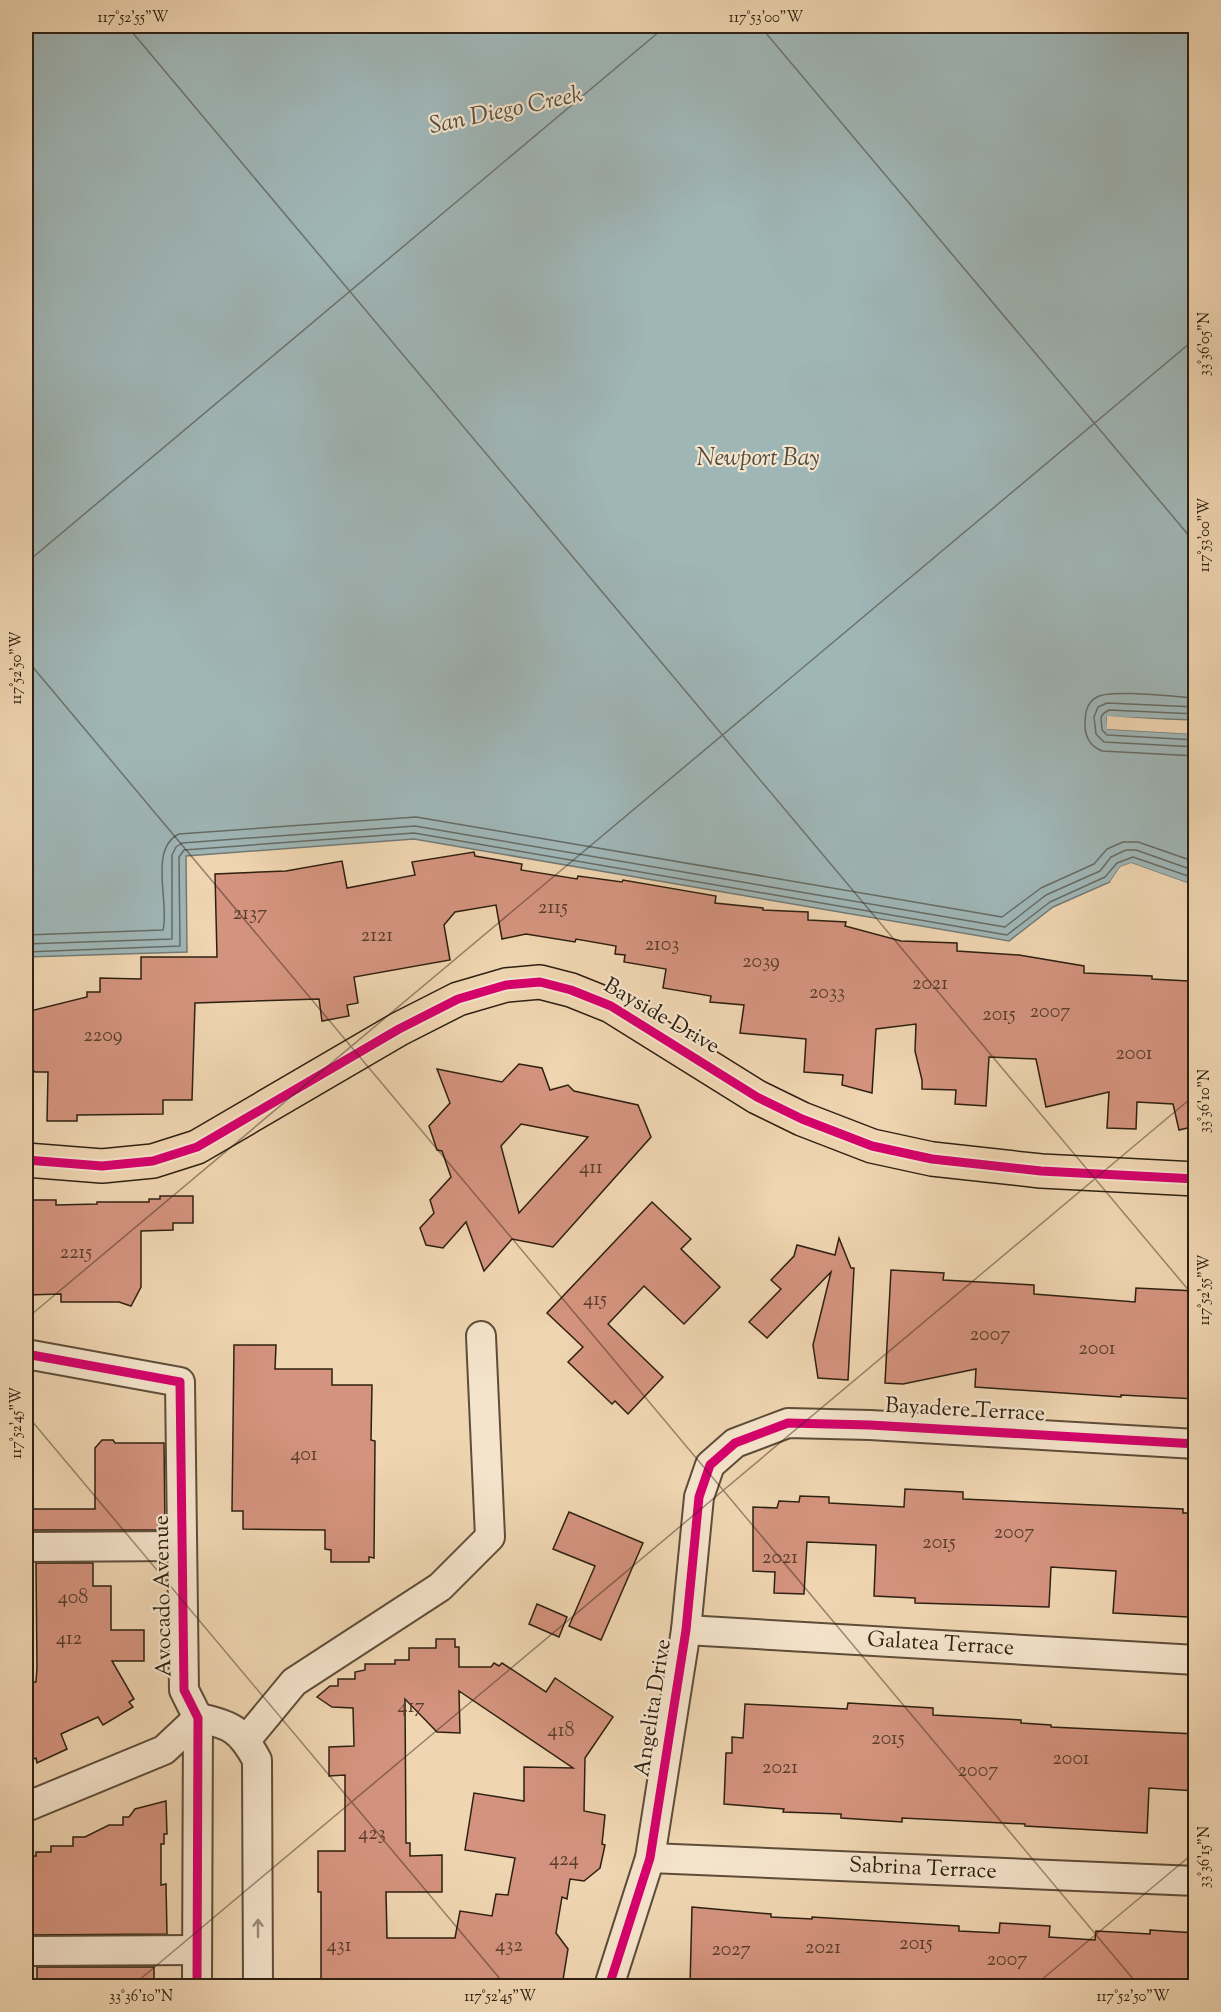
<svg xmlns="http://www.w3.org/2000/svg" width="1221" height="2012" font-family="'Sorts Mill Goudy',serif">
	<rect width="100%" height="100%" fill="#efd5b1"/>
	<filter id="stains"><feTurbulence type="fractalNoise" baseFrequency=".00333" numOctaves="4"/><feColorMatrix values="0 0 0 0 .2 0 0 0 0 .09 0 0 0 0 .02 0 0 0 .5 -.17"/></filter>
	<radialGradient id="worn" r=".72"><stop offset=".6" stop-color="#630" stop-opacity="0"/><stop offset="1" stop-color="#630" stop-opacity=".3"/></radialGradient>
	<!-- water -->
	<polygon fill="#9fb6b7" stroke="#727a75" stroke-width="1.5" points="26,26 1195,26 1195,720 1107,717 1108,729 1195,734 1195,879 1190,884 1131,863 1120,867 1110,882 1053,907 1009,941 414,839 186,856 187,952 26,957"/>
	<!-- pier -->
	<g fill="#efd5b1">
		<polygon points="1107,716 1195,722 1110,719 1110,726 1196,731 1195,734 1107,729"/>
		<polygon points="1131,863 1190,884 1193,885 1189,887 1131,866 1122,870 1112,883 1110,882 1120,867"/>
	</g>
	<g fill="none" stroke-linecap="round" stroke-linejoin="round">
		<!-- shore -->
		<g stroke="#666b64" stroke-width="1.5">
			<path d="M 1196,698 C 1177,697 1111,689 1097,697 C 1086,703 1085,714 1085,725 C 1085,738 1090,746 1102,751 L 1196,756"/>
			<polyline points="1196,707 1107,703 1098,707 1094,717 1096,734 1104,742 1196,747"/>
			<polyline points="1196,714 1109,710 1104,713 1101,717 1102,730 1107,735 1196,740"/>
			<path d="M 26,935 L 163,930 C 170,903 148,849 179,834 L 416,817 L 1002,917 L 1041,888 L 1094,864 L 1107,849 L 1123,842 L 1138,842 L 1187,859 L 1196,858"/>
			<polyline points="26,944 172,939 172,855 176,847 182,843 415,826 1005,927 1046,895 1100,871 1111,857 1126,850 1136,850 1187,868 1196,867"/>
			<polyline points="26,952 180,946 179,857 184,850 414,833 1007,935 1050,902 1105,877 1117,863 1133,857 1188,876 1196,875"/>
		</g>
	</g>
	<!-- building -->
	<g fill="#d4937e" stroke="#2e2011" stroke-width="1.5" fill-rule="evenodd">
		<polygon points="474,852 475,856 522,864 521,870 577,879 578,876 622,882 623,880 716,896 715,903 763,908 763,910 808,912 808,920 846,922 845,926 901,941 957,943 957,951 1019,955 1084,966 1084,973 1152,976 1152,979 1188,981 1191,986 1196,986 1196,1126 1179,1130 1173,1104 1137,1102 1136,1129 1107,1128 1109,1092 1046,1107 1036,1059 989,1057 986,1106 955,1104 956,1090 922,1089 922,1080 915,1051 916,1024 876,1029 872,1093 842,1085 843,1075 804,1072 806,1039 740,1033 744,1005 710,1002 711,996 663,988 666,969 624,962 625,955 615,954 616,946 576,939 575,942 526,934 502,939 496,905 455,912 444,925 450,960 354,977 358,1003 347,1005 349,1016 322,1021 319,999 195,1003 192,1100 163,1100 163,1114 77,1115 77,1121 47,1121 48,1072 35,1072 31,1068 26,1068 26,1012 87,997 87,992 100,992 100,978 141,979 141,957 217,957 215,874 286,871 342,861 347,888 415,875 412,862"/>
		<path d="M 519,1064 L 542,1068 L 550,1090 L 568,1085 L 574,1091 L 638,1105 L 651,1137 L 553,1247 L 512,1239 L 484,1271 L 466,1222 L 443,1248 L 426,1245 L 420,1228 L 434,1213 L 430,1200 L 451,1177 L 442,1151 L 437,1150 L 429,1126 L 450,1103 L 437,1069 L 502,1082 ZM 521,1124 L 588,1137 L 519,1213 L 501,1146 Z"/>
		<polygon points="160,1196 193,1196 193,1223 173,1223 173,1230 141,1231 141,1287 131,1306 119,1302 61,1302 61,1294 27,1295 27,1200 56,1200 56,1205 97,1204 97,1202 149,1202 149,1199 160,1199"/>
		<polygon points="652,1202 691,1239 681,1249 720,1287 684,1324 644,1286 608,1324 663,1377 628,1414 615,1401 612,1404 568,1362 583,1347 547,1313"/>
		<polygon points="839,1238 851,1268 854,1268 848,1380 818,1378 813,1345 831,1272 767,1338 749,1322 781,1289 771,1280 794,1256 797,1245 835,1255"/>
		<polygon points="891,1270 944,1273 943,1280 1034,1285 1034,1294 1135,1302 1136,1288 1196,1291 1196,1399 1121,1395 1121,1397 975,1387 976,1369 903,1384 885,1383"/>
		<polygon points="234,1345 276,1345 275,1369 332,1369 332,1385 372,1385 371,1440 375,1441 374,1558 369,1557 369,1562 331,1562 331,1550 325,1549 325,1530 243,1529 243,1511 232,1511"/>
		<polygon points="102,1440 113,1440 115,1443 164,1443 165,1530 27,1530 27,1509 95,1509 95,1448"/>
		<polygon points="905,1489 963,1492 963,1499 1183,1509 1183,1513 1196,1513 1196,1561 1193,1561 1188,1617 1113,1613 1116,1571 1051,1567 1049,1607 915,1603 915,1598 874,1596 876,1545 807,1542 804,1594 774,1593 775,1572 753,1571 753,1507 777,1508 779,1501 799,1502 800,1496 829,1497 829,1503 904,1507"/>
		<polygon points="569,1512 643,1543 601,1640 569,1626 595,1566 553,1549"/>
		<polygon points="36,1563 93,1563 93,1586 111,1586 111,1630 144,1630 144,1661 112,1661 134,1699 129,1702 133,1707 103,1725 98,1717 61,1734 67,1749 37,1763 36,1758 26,1762 26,1682 36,1682 37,1668"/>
		<polygon points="537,1604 567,1617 559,1637 529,1624"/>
		<path d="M 436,1639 L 455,1639 L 455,1647 L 459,1647 L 459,1667 L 491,1667 L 494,1663 L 499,1666 L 502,1663 L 546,1692 L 555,1678 L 613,1717 L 585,1758 L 584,1811 L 605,1815 L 602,1844 L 605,1845 L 600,1868 L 584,1881 L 570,1879 L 567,1899 L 562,1897 L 556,1933 L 568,1949 L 562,1986 L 321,1986 L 321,1892 L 318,1892 L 318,1851 L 345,1851 L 345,1775 L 329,1776 L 329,1747 L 354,1746 L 353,1708 L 332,1707 L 317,1697 L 330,1686 L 338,1686 L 338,1679 L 355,1679 L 355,1672 L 365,1670 L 365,1664 L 395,1664 L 395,1660 L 409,1660 L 409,1648 L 436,1648 ZM 459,1691 L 573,1768 L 524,1767 L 524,1801 L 474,1793 L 465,1850 L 515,1858 L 508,1895 L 496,1894 L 492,1916 L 460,1911 L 455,1938 L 387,1938 L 386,1892 L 442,1892 L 442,1855 L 410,1856 L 410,1843 L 406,1843 L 405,1699 L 437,1732 L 460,1733 Z"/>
		<polygon points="848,1703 933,1708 933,1715 1021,1720 1021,1723 1051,1725 1051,1727 1196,1734 1196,1791 1149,1788 1147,1833 1025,1826 1025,1824 902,1818 902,1822 841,1818 841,1814 783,1812 784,1809 724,1804 726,1753 732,1753 732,1737 743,1738 745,1704 847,1709"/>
		<polygon points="166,1801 167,1834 164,1834 164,1844 161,1844 161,1885 166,1884 167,1934 26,1935 26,1856 36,1856 36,1852 51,1852 51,1846 73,1846 73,1837 85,1837 109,1825 123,1825 123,1817 129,1817 135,1809"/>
		<polygon points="692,1907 771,1914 771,1917 812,1919 812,1917 959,1926 959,1931 999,1933 1000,1923 1050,1926 1049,1937 1095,1940 1096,1931 1150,1934 1150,1930 1196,1933 1196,1986 872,1986 872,1982 826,1980 825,1986 690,1986"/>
		<rect x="37" y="1967" width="117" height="19"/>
	</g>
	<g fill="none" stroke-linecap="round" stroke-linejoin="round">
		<defs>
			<g id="minor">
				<polyline points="26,1354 180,1382 184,1690 198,1718 197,1986"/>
				<polyline points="26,1547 182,1546"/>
				<path id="s1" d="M 686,1630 L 1196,1660"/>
				<path d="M 198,1718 C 231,1724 241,1730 257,1760 L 258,1986"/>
				<polyline points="246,1740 294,1682 440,1587 490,1537 481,1336"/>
				<polyline points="26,1807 164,1750 198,1718"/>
				<path id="s2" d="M 650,1858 L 1196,1881"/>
				<polyline points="26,1951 197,1950"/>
				<polyline points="609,1986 650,1858 686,1630 699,1497 710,1465 735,1443 788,1423 870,1425 1196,1444"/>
			</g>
			<polyline id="major" points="26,1160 102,1166 153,1161 197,1147 399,1029 458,999 506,985 540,982 571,990 611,1006 757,1097 802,1119 872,1146 932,1159 1041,1171 1196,1179"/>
		</defs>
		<!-- minor casing -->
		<use href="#minor" stroke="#5e4d39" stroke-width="32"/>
		<!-- major casing -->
		<use href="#major" stroke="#2e2011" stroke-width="36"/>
		<!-- minor -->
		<use href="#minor" stroke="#f5e4cc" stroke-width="28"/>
		<!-- major -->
		<use href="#major" stroke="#efd5b1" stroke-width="33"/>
		<defs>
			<g id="cycleway">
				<polyline points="26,1160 102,1166 153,1161 197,1147 399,1029 458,999 506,985 540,982 571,990 611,1006 757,1097 802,1119 872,1146 932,1159 1041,1171 1196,1179"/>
				<polyline points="26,1354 180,1382 184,1690 198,1718 197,1986"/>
				<polyline points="609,1986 650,1858 686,1630 699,1497 710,1465 735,1443 788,1423 870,1425 1196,1444"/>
			</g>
		</defs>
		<!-- cycleway casing -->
		<use href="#cycleway" stroke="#f5e4cc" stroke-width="13"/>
		<!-- cycleway -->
		<use href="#cycleway" stroke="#d6006c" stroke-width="9"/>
	</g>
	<!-- one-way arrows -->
	<defs><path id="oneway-shaft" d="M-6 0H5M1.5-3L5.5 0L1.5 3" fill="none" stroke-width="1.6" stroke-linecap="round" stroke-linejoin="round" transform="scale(1.5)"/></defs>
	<use stroke="#9b8c78" href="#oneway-shaft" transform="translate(258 1928) rotate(-90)"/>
	<!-- ticks -->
	<path fill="none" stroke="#2e2011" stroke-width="1.5" stroke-opacity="0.45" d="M 127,26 L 1196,1299M 760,26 L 1196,544M 26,563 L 666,26M 26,659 L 1139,1986M 26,1319 L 1196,338M 26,1414 L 506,1986M 132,1986 L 1196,1094M 1034,1986 L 1196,1851"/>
	<g text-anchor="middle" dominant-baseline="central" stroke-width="4.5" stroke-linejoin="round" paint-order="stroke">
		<!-- number labels -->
		<g font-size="20" fill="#583d2c">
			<text x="553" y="908">2115</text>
			<text x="250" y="914">2137</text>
			<text x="377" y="936">2121</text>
			<text x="662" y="945">2103</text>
			<text x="761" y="962">2039</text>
			<text x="930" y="984">2021</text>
			<text x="827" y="993">2033</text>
			<text x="1050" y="1012">2007</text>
			<text x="999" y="1015">2015</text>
			<text x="103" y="1036">2209</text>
			<text x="1134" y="1054">2001</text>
			<text x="591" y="1168">411</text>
			<text x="76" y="1253">2215</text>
			<text x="595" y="1300">415</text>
			<text x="990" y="1335">2007</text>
			<text x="1097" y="1349">2001</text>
			<text x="304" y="1455">401</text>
			<text x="1014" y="1533">2007</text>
			<text x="939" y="1543">2015</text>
			<text x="780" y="1558">2021</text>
			<text x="73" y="1598">408</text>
			<text x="69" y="1639">412</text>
			<text x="411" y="1707">417</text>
			<text x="561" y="1731">418</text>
			<text x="888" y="1739">2015</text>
			<text x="1071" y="1759">2001</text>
			<text x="780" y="1768">2021</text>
			<text x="978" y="1771">2007</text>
			<text x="372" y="1834">423</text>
			<text x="564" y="1860">424</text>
			<text x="916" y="1944">2015</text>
			<text x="339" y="1946">431</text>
			<text x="509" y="1946">432</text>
			<text x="823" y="1948">2021</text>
			<text x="731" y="1950">2027</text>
			<text x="1007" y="1960">2007</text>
		</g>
		<!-- street labels -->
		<g font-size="22" fill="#2e2011" stroke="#f5e4cc">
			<text transform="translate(661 1017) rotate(30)">Bayside Drive</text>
			<text transform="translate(965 1411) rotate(3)">Bayadere Terrace</text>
			<text transform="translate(164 1596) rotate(-91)">Avocado Avenue</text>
			<text stroke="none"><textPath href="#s1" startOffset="255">Galatea Terrace</textPath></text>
			<text transform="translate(654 1708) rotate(-81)">Angelita Drive</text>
			<text stroke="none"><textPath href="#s2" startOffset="273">Sabrina Terrace</textPath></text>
		</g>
		<!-- water labels -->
		<g font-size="24" font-style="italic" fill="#504d43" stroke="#f5e4cc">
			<text transform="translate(506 111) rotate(-12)">San Diego Creek</text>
			<text x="758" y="459">Newport Bay</text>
		</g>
	</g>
	<!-- margin -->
	<rect width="1221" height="2012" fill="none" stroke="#efd5b1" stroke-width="66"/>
	<rect x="33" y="33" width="1155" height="1946" fill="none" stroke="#2e2011" stroke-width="2"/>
	<g font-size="15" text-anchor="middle" fill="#2e2011">
		<text x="133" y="22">117°52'55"W</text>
		<text x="766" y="22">117°53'00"W</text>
		<text transform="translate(1204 344) rotate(-90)" y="5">33°36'05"N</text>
		<text transform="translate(1204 535) rotate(-90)" y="5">117°53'00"W</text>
		<text transform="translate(16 668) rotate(-90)" y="5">117°52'50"W</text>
		<text transform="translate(1204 1101) rotate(-90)" y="5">33°36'10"N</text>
		<text transform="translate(1204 1290) rotate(-90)" y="5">117°52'55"W</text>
		<text transform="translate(16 1423) rotate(-90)" y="5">117°52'45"W</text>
		<text transform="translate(1204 1857) rotate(-90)" y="5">33°36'15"N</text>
		<text x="141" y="2001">33°36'10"N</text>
		<text x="500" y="2001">117°52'45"W</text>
		<text x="1133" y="2001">117°52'50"W</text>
	</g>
	<rect width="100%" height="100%" filter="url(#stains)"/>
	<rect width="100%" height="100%" fill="url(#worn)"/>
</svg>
